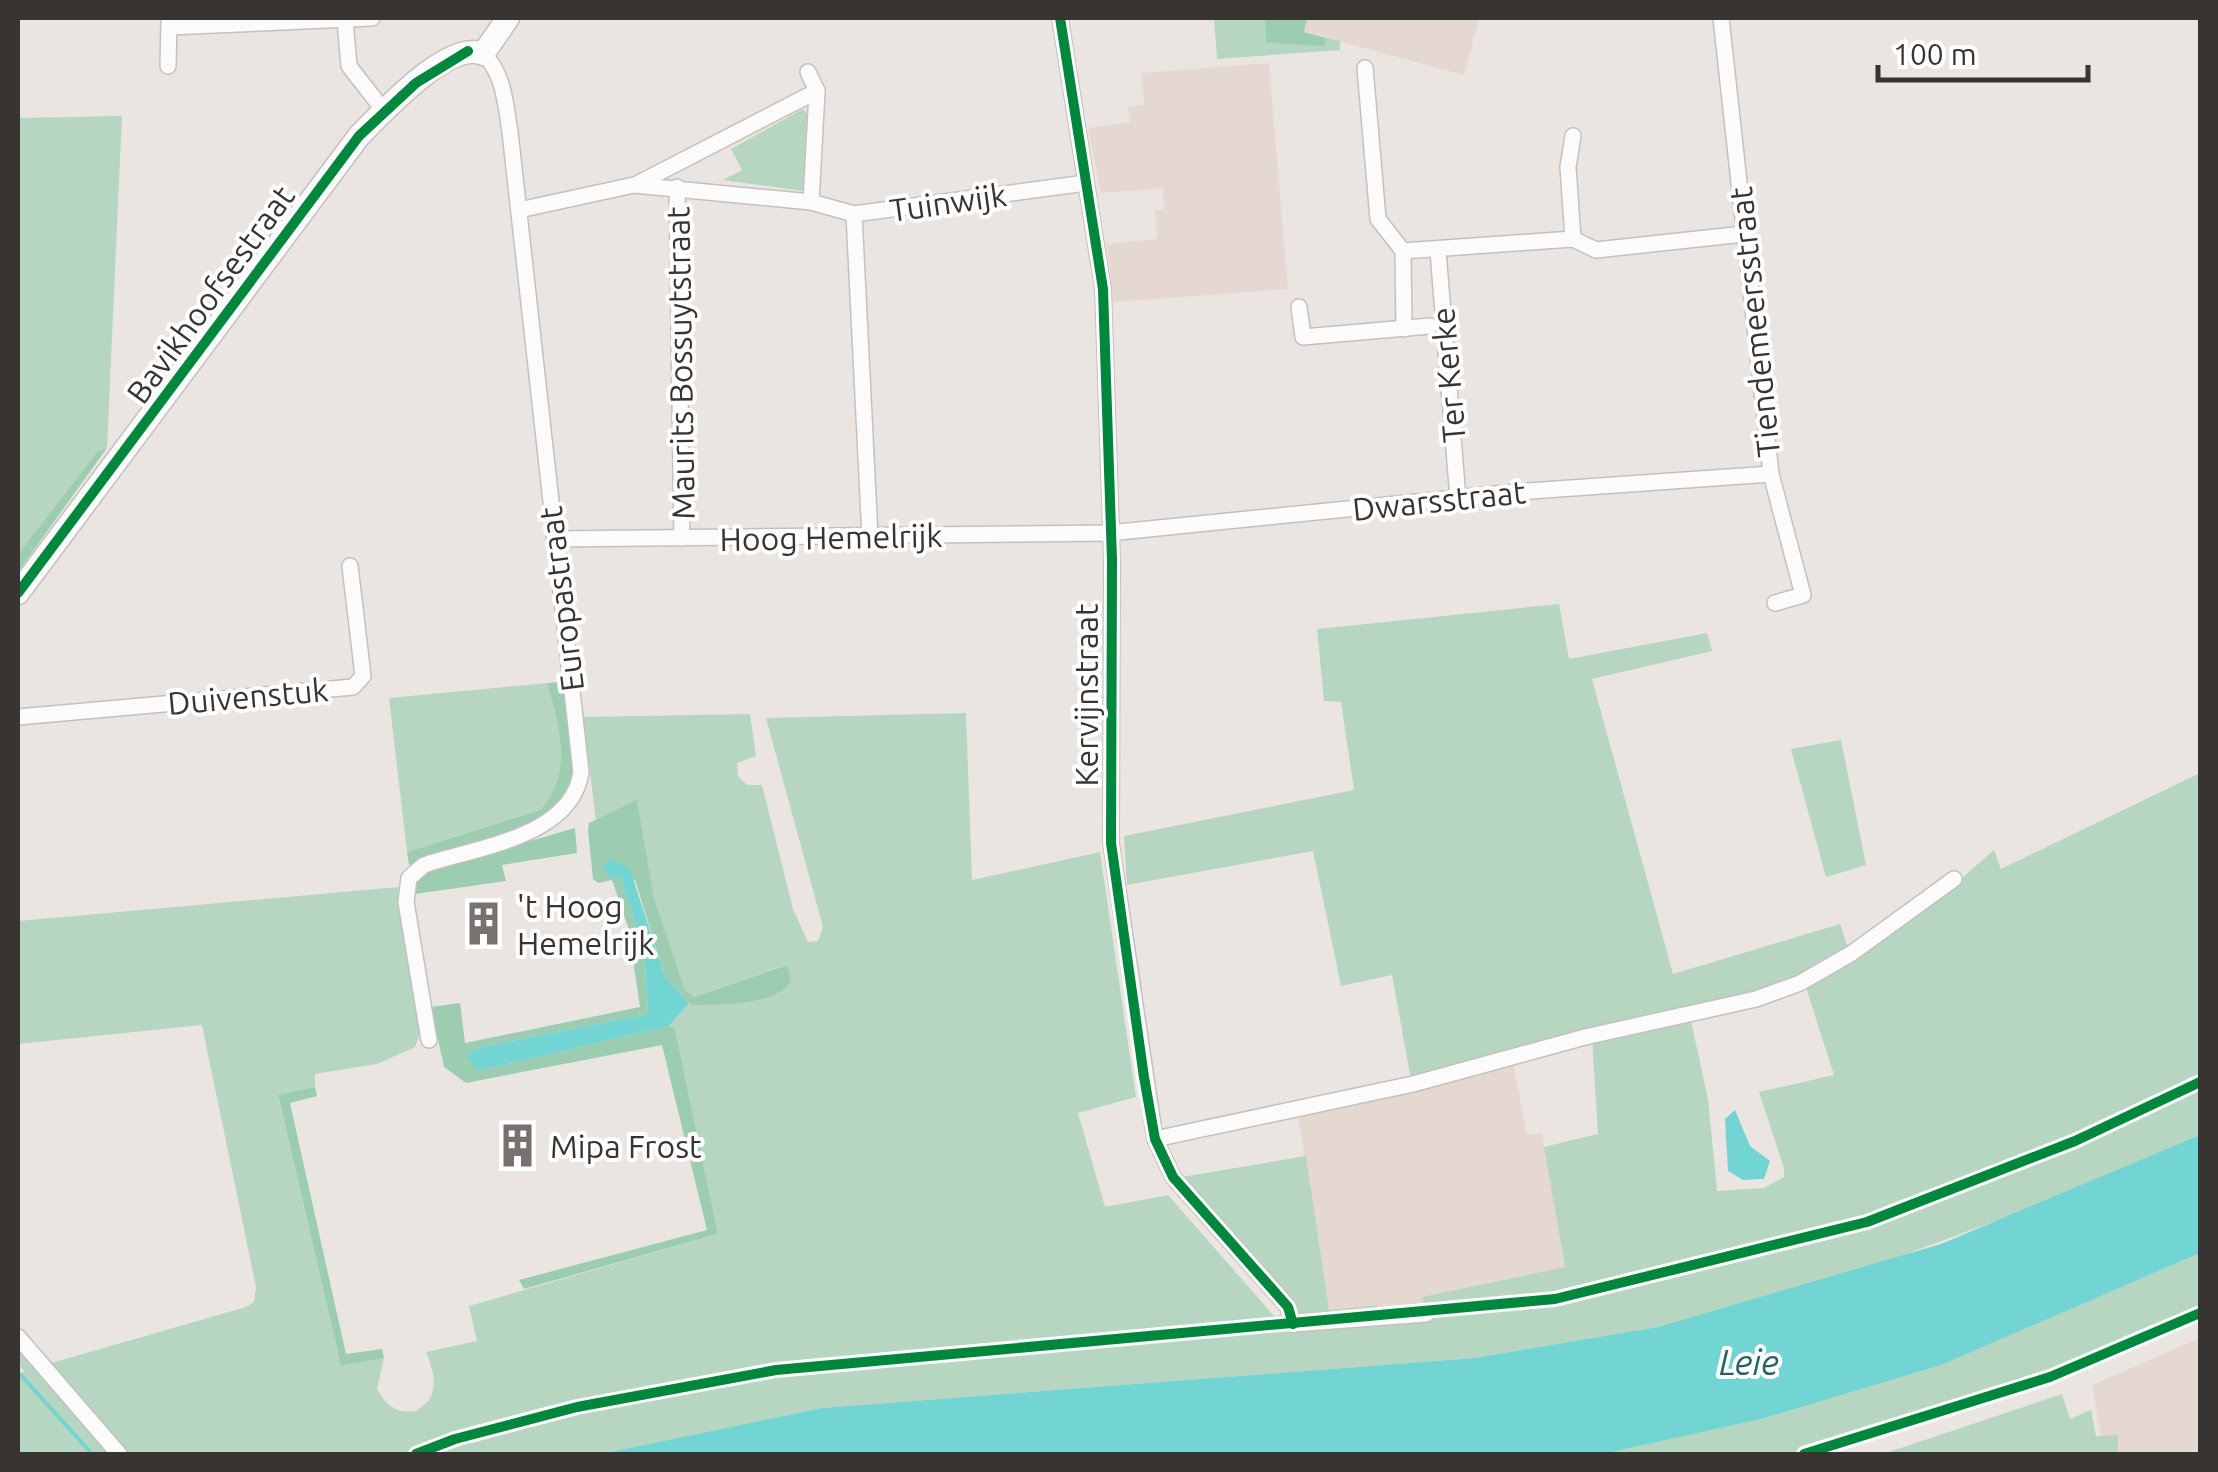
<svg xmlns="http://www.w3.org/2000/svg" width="2218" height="1472" font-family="Ubuntu,sans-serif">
	<rect width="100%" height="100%" fill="#ebe5e2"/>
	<!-- built -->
	<g fill="#e4d8d1">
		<polygon points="1307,18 1479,18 1464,75 1304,32"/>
		<polygon points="1269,63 1288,289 1113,302 1107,244 1157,239 1155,210 1164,209 1163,188 1101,193 1088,128 1130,122 1128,107 1144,105 1142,73"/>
		<polygon points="1513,1062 1527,1135 1542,1133 1565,1267 1423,1297 1427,1309 1378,1313 1377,1305 1329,1310 1298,1115"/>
		<polygon points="2200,1338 2200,1454 2104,1454 2092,1385"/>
	</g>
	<!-- green -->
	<g fill="#b6d6c1">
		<polygon points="1214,18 1265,18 1266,43 1324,45 1326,38 1340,41 1340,50 1217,59"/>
		<polygon points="803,109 807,114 803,191 723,180 742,170 731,149"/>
		<polygon points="122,116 107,448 97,452 18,554 18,118"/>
		<polygon points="1559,604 1569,659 1707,633 1712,651 1592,679 1673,974 1840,924 1849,951 1764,991 1411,1080 1392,975 1341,986 1313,851 1127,885 1124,836 1354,790 1341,702 1324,701 1317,629"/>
		<path d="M 547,683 C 559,726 574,773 540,810 L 407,852 L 389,698 Z"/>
		<path d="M 966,713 L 972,880 L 1100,852 L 1136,1097 L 1078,1113 L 1105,1207 L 1168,1195 L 1274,1316 L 1299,1312 L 1182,1177 L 1306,1156 L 1329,1310 L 1377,1305 L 1378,1312 L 1426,1308 L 1422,1297 L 1565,1267 L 1544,1147 L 1598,1134 L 1592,1038 L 1691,1021 L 1708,1099 L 1717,1191 L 1764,1188 L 1784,1177 L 1784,1168 L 1759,1092 L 1834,1075 L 1805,984 L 1941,896 L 1994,850 L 2001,869 L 2200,773 L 2200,1135 L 2062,1196 L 1877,1265 L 1658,1327 L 1474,1358 L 822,1408 L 600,1454 L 18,1454 L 18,1377 L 24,1371 L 18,1363 L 18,1330 L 48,1364 L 246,1307 L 254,1302 L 256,1287 L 202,1025 L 18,1044 L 18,921 L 398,887 C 405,927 433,1012 415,1047 L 377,1064 L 315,1074 L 315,1087 L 278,1096 L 341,1366 L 384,1358 L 377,1389 C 387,1406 396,1414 416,1411 C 441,1396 435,1375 426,1352 L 477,1341 L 469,1306 L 718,1234 L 675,1029 L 669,1026 L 689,1003 L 777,993 L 791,982 L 786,965 L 694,997 L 685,990 L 654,898 L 637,801 L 596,820 L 583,717 L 750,714 L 756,756 L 737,763 L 738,776 L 747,785 L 762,785 L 793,909 L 808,942 L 818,941 L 823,927 L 766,718 Z"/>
		<polygon points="1841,740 1866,865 1826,877 1791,749"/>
		<polygon points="2200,1253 2200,1308 2052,1371 1790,1454 1597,1454 1761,1419 1940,1365"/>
		<polygon points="2062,1394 2070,1419 2091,1410 2096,1436 2118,1435 2118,1454 1883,1454"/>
	</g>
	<!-- forest -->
	<g fill="#9ccdb1">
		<polygon points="1265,18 1307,18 1304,32 1326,38 1324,46 1266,43"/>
		<polygon points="107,448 18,572 18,554 97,452"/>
		<path d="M 568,681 C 570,711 578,746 574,775 C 566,831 455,850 409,865 L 407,852 L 540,810 C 574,773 559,726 547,683 Z"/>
		<path d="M 637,800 L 654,898 L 685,990 L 694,997 L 787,965 L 791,982 C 772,1006 720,1005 691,1005 L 665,977 L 635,880 L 620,875 L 644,948 L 648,1014 L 477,1048 L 468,1056 L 478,1071 L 669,1026 L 675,1029 L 718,1234 L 524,1289 L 519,1280 L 707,1230 L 662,1045 L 466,1083 L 444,1067 L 431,1007 L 460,1003 L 465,1043 L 640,1007 L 628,927 L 612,880 L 598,883 L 593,879 L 588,830 L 589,823 Z"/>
		<polygon points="575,828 577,853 502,865 506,881 415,894 410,876"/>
		<polygon points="315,1087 317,1096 290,1103 346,1354 382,1349 384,1358 341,1366 278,1095"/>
	</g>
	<!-- water -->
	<g fill="#73d4d4">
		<polygon points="612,859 630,869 665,977 689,1003 669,1026 478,1071 467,1056 477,1048 648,1014 644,948 620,876 612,879 603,868"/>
		<polygon points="1735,1110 1750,1146 1770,1161 1764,1179 1743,1180 1728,1171 1725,1119"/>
		<polygon points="2200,1135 2200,1253 1941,1365 1761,1419 1611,1452 600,1454 822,1408 1474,1358 1658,1327 1941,1244"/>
	</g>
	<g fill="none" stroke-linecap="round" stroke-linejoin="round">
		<!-- stream -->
		<polyline stroke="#73d4d4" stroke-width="4" points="18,1372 92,1454"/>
		<defs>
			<g id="street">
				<polyline points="1060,18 1103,289 1112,560 1111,843 1155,1139 1173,1177 1288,1307 1293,1324 1426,1314"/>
				<polyline points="1721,18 1771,474 1803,595 1775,603"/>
				<polyline points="345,20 349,66 384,111"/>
				<polyline points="169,27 372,18"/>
				<polyline points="168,66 169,21"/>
				<polyline points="1365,68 1378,219 1403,251 1573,239 1596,250 1744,234"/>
				<polyline points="808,72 817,91 811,202"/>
				<polyline points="637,184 817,91"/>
				<polyline points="677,187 682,538"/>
				<polyline points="519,210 634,185 811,202 854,214 1086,183"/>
				<polyline points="854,214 870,537"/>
				<polyline points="1573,239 1568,167 1573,136"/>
				<polyline points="1403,251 1404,329"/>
				<polyline points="1438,251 1458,499"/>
				<polyline points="1299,307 1303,337 1430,326"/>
				<polyline points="554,539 1109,533 1515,492 1771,474"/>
				<polyline points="18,717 353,687 363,676 350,566"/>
				<path d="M 429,1040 L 406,902 L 409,878 L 424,865 C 477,847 572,837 581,772 L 510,132 C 506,107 504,72 483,54"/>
				<polyline points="1155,1139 1413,1084 1585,1037 1756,999 1800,983 1852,953 1954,879"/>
				<polyline points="18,1337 119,1454"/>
			</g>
			<path id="secondary" d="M 18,593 L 359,136 C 382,113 449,39 483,54 L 508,18"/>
		</defs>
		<!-- street casing -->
		<use href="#street" stroke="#c4c0bd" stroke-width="18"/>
		<!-- secondary casing -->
		<use href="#secondary" stroke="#c4c0bd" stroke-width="25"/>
		<!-- street -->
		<use href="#street" stroke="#fcfbfb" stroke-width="15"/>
		<!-- secondary -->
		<use href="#secondary" stroke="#fcfbfb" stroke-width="22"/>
		<defs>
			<g id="cycleway">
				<polyline points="1060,18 1103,289 1112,560 1111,843 1144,1077 1155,1139 1173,1177 1288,1307 1293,1324"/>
				<polyline points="18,593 359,136 416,83 468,51"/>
				<polyline points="416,1454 455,1439 577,1407 776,1370 1555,1299 1867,1222 2075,1141 2200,1082"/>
				<polyline points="1804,1454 2050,1377 2200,1313"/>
			</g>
		</defs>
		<!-- cycleway casing -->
		<use href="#cycleway" stroke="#fff" stroke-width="16"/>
		<!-- cycleway -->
		<use href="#cycleway" stroke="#00873e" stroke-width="10"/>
	</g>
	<!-- icons -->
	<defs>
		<symbol id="building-bare" viewBox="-9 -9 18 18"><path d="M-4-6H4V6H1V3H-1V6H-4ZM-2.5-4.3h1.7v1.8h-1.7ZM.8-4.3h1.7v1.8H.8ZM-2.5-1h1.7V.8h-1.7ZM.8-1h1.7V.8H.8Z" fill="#777270" stroke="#fff" stroke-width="2.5" paint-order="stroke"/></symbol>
	</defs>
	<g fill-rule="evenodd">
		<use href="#building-bare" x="452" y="892" width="63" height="63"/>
		<use href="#building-bare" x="486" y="1114" width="63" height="63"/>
	</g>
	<g text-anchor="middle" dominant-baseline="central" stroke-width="8" stroke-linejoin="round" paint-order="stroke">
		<!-- street labels -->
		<g font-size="32" fill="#383432" stroke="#fff">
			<text transform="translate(948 202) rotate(-8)">Tuinwijk</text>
			<text transform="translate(210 294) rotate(-54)">Bavikhoofsestraat</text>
			<text transform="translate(1754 322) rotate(-96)">Tiendemeersstraat</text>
			<text transform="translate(680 363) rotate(-91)">Maurits Bossuytstraat</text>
			<text transform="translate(1448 375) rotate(-95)">Ter Kerke</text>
			<text transform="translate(1439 500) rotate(-6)">Dwarsstraat</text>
			<text transform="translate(831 537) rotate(-1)">Hoog Hemelrijk</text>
			<text transform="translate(561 599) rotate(-97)">Europastraat</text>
			<text transform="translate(1086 695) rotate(-90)">Kervijnstraat</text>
			<text transform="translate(248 696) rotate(-5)">Duivenstuk</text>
		</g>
		<!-- poi labels -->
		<g font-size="32" fill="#383432" stroke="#fff" text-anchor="start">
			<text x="517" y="906">'t Hoog<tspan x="517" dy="37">Hemelrijk</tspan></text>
			<text x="550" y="1146">Mipa Frost</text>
		</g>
		<!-- water labels -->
		<g font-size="35" font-style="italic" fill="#2a6263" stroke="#fff">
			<text x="1749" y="1362">Leie</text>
		</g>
	</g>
	<!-- border -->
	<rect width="2218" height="1472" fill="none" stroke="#383432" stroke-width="40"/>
	<!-- scale -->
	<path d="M1878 65v15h210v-15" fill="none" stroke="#383432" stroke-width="5"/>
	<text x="1893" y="65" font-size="30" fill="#383432" stroke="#ffffff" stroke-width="8" paint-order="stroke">100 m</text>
</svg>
